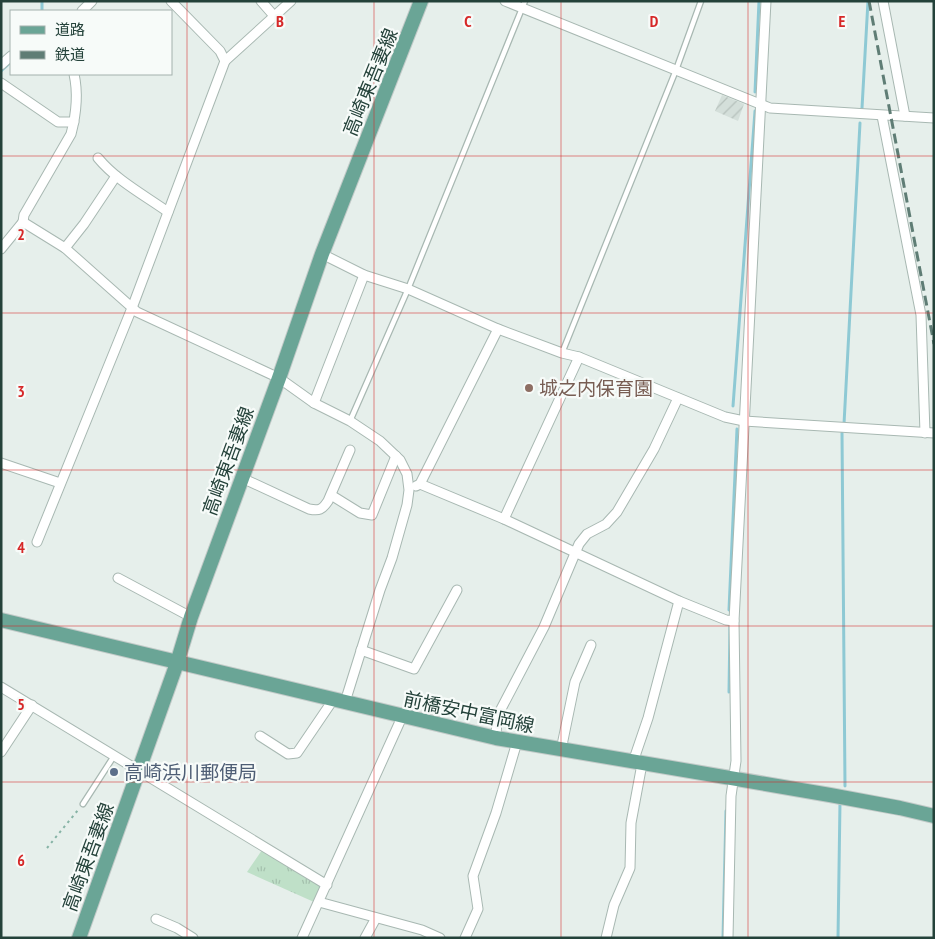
<svg xmlns="http://www.w3.org/2000/svg" width="935" height="939" font-family="'PT Sans Narrow','Noto Sans JP',sans-serif">
	<defs>
		<pattern id="industrial-furrows" width="10" height="10" patternUnits="userSpaceOnUse" patternTransform="scale(1.25)"><rect width="10" height="10" fill="#d4dfda"/><path d="M-1 1l2-2M0 10L10 0M9 11l2-2" fill="none" stroke="#b6c1bc"/></pattern>
		<pattern id="park-tufts" width="24" height="20" patternUnits="userSpaceOnUse" patternTransform="scale(1.25)"><rect width="24" height="20" fill="#bfe0c8"/><path d="M3 7l-1-3M5 7V3M7 7l1-3M15 17l-1-3M17 17v-4M19 17l1-3" fill="none" stroke="#a4c1ad"/></pattern>
	</defs>
	<rect width="100%" height="100%" fill="#e6efeb"/>
	<!-- industrial -->
	<polygon fill="url(#industrial-furrows)" points="722,95 744,104 738,121 715,111"/>
	<!-- park -->
	<polygon fill="url(#park-tufts)" points="262,850 321,886 314,902 247,872"/>
	<g fill="none" stroke-linecap="round" stroke-linejoin="round">
		<!-- stream -->
		<g stroke="#8ec9d4" stroke-width="3">
			<polyline points="42,11 42,1"/>
			<polyline points="1,71 11,62"/>
			<polyline points="755,92 759,1"/>
			<polyline points="862,108 868,1"/>
			<polyline points="733,406 755,111"/>
			<polyline points="844,424 860,123"/>
			<polyline points="842,433 845,786"/>
			<polyline points="729,610 737,429"/>
			<polyline points="729,692 730,625"/>
			<polyline points="723,938 726,811"/>
			<polyline points="838,938 840,802"/>
		</g>
		<defs>
			<g id="lane">
				<polyline points="562,353 676,70 701,1"/>
				<polyline points="350,421 408,289 525,1"/>
				<polyline points="83,804 114,756"/>
			</g>
			<g id="street">
				<polyline points="171,1 220,51 225,61 291,1"/>
				<polyline points="261,1 275,17"/>
				<polyline points="505,1 770,108 934,118"/>
				<polyline points="883,1 905,116"/>
				<polyline points="82,11 92,1"/>
				<polyline points="1,65 11,56"/>
				<polyline points="1,83 58,122 74,122"/>
				<polyline points="882,116 921,315 925,433"/>
				<path d="M 98,158 C 116,180 144,195 168,212"/>
				<path d="M 23,222 L 24,215 L 71,134 C 76,115 78,92 74,74"/>
				<polyline points="65,248 84,224 116,176"/>
				<polyline points="1,249 23,222 65,248 137,312 279,378 314,403 350,421 380,441 400,460 407,474 409,490 407,505 392,558 380,590 345,702"/>
				<polyline points="322,254 364,275 408,289 498,329 562,353 579,357 725,417 744,421 934,433"/>
				<polyline points="314,403 364,275"/>
				<polyline points="1,463 60,483"/>
				<path d="M 242,478 L 309,509 C 319,511 322,510 328,501 L 350,450"/>
				<polyline points="420,484 504,519 679,601 726,620 734,621"/>
				<polyline points="416,486 420,484 498,329"/>
				<polyline points="331,495 360,513 372,515 396,456"/>
				<polyline points="504,519 579,357"/>
				<polyline points="37,542 132,308 225,61"/>
				<polyline points="118,578 191,617"/>
				<polyline points="361,650 414,669 457,590"/>
				<polyline points="1,687 327,885"/>
				<polyline points="260,736 288,754 297,753 333,700"/>
				<polyline points="496,738 497,718 500,711 544,627 579,544 587,534 606,524 617,512 654,449 678,398"/>
				<polyline points="561,750 575,682 591,645"/>
				<polyline points="1,752 32,705"/>
				<polyline points="633,762 648,718 679,601"/>
				<polyline points="319,902 422,930 440,938"/>
				<polyline points="156,919 177,928 193,938"/>
				<polyline points="302,938 402,717"/>
				<polyline points="365,938 376,918"/>
				<polyline points="465,938 478,909 473,876 496,813 517,742"/>
				<polyline points="606,938 614,905 630,868 631,823 642,764"/>
				<polyline points="728,938 731,796 736,761 734,621 766,1"/>
			</g>
			<g id="primary">
				<polyline points="1,620 496,738 830,795 900,808 934,816"/>
				<polyline points="79,938 177,663 191,617 279,378 322,254 421,1"/>
			</g>
		</defs>
		<!-- lane casing -->
		<use href="#lane" stroke="#a8b8b2" stroke-width="7"/>
		<!-- street casing -->
		<use href="#street" stroke="#a8b8b2" stroke-width="11"/>
		<!-- primary casing -->
		<use href="#primary" stroke="#c2cac8" stroke-width="16"/>
		<!-- path -->
		<polyline stroke="#86b3a5" stroke-width="2" stroke-dasharray="2.5 4" stroke-linecap="butt" points="47,848 78,810"/>
		<!-- lane -->
		<use href="#lane" stroke="#fff" stroke-width="4.5"/>
		<!-- street -->
		<use href="#street" stroke="#fff" stroke-width="9"/>
		<!-- primary -->
		<use href="#primary" stroke="#6aa596" stroke-width="14"/>
		<!-- rail -->
		<polyline stroke="#5f7d75" stroke-width="3" stroke-dasharray="10 5" stroke-linecap="butt" points="869,1 934,344"/>
	</g>
	<!-- grid -->
	<path fill="none" stroke="#d62828" stroke-width="1" stroke-opacity="0.55" d="M 187,1 L 187,938M 374,1 L 374,938M 561,1 L 561,938M 748,1 L 748,938M 1,156 L 934,156M 1,313 L 934,313M 1,470 L 934,470M 1,626 L 934,626M 1,782 L 934,782"/>
	<!-- markers -->
	<circle fill="#8d6e63" stroke="#f7fbf9" stroke-width="2" cx="529" cy="388" r="5"/>
	<circle fill="#5c6f8a" stroke="#f7fbf9" stroke-width="2" cx="114" cy="772" r="5"/>
	<g text-anchor="middle" dominant-baseline="central" stroke-width="4.5" stroke-linejoin="round" paint-order="stroke">
		<!-- street labels -->
		<g font-size="19" fill="#24423a" stroke="#f7fbf9">
			<text transform="translate(370 82) rotate(-68)">高崎東吾妻線</text>
			<text transform="translate(228 461) rotate(-70)">高崎東吾妻線</text>
			<text transform="translate(469 712) rotate(12)">前橋安中富岡線</text>
			<text transform="translate(88 857) rotate(-70)">高崎東吾妻線</text>
		</g>
		<!-- education labels -->
		<g font-size="19" fill="#785e54" stroke="#f7fbf9" text-anchor="start">
			<text x="539" y="388">城之内保育園</text>
		</g>
		<!-- service labels -->
		<g font-size="19" fill="#4e5e75" stroke="#f7fbf9" text-anchor="start">
			<text x="124" y="772">高崎浜川郵便局</text>
		</g>
	</g>
	<g font-size="16" text-anchor="middle" font-weight="bold" fill="#d62828" stroke="#f7fbf9" stroke-width="4.5" stroke-linejoin="round" paint-order="stroke">
		<text x="280" y="27">B</text>
		<text x="468" y="27">C</text>
		<text x="654" y="27">D</text>
		<text x="842" y="27">E</text>
		<text x="21" y="240">2</text>
		<text x="21" y="397">3</text>
		<text x="21" y="553">4</text>
		<text x="21" y="710">5</text>
		<text x="21" y="866">6</text>
	</g>
	<!-- border -->
	<rect width="935" height="939" fill="none" stroke="#24423a" stroke-width="5"/>
	<!-- legend -->
	<rect x="10" y="10" width="162" height="65" fill="#f7fbf9" stroke="#a3b1ad"/>
	<rect x="20" y="26" width="25" height="8" fill="#6aa596" stroke="#a3b1ad"/>
	<text x="55" y="35" font-size="15" fill="#24423a">道路</text>
	<rect x="20" y="51" width="25" height="8" fill="#5f7d75" stroke="#a3b1ad"/>
	<text x="55" y="60" font-size="15" fill="#24423a">鉄道</text>
</svg>
